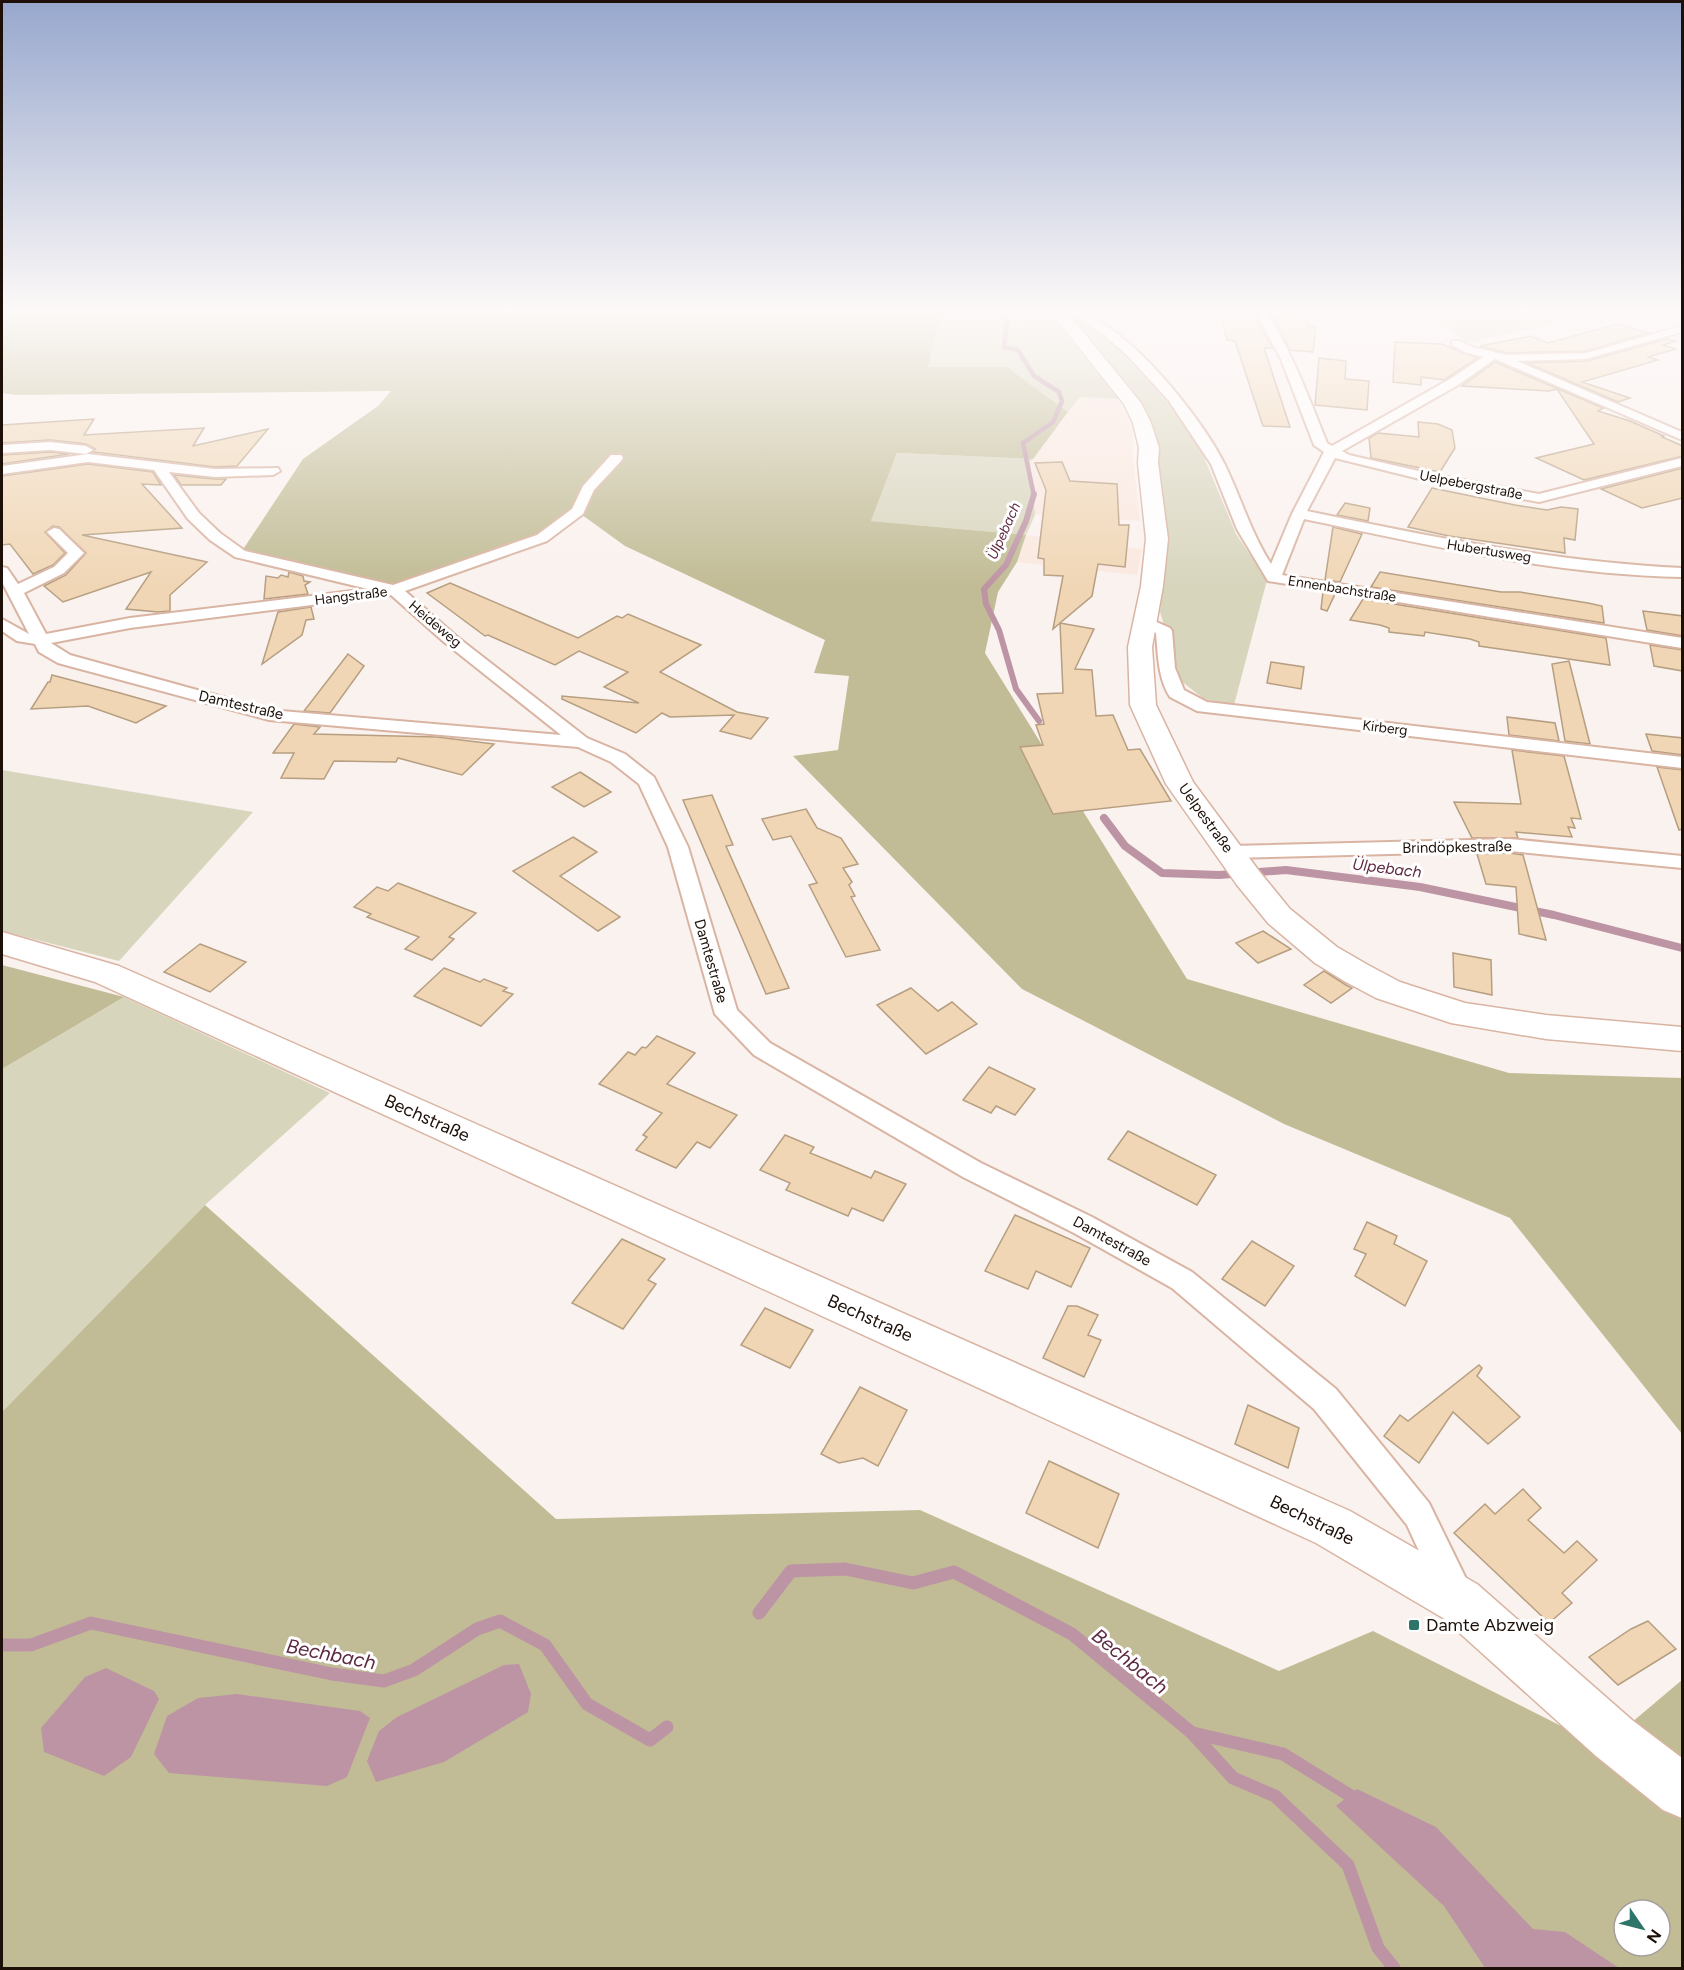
<svg xmlns="http://www.w3.org/2000/svg" width="1684" height="1970" font-family="Figtree,sans-serif">
	<rect width="100%" height="100%" fill="#faf2ef"/>
	<!-- built -->
	<g fill="#fae8df">
		<polygon points="1080,397 1118,399 1133,429 1133,460 1140,521 1035,515 1030,462"/>
		<polygon points="1026,535 1142,549 1137,575 1017,562"/>
	</g>
	<!-- green -->
	<g fill="#d8d5bd">
		<polygon points="941,311 1051,311 1068,337 1118,399 1080,397 1068,412 1007,367 928,367"/>
		<polygon points="1352,311 1424,311 1423,315 1430,319 1369,315 1355,316"/>
		<polygon points="1441,311 1607,311 1467,343 1438,319"/>
		<polygon points="1078,320 1116,345 1194,433 1236,534 1267,580 1234,705 1204,699 1181,681 1160,612 1166,563 1154,443 1071,322"/>
		<polygon points="897,453 1033,459 1030,462 1035,515 1026,535 871,521"/>
		<polygon points="2,770 253,812 119,961 2,931"/>
		<polygon points="124,997 330,1093 205,1205 2,1412 2,1069"/>
	</g>
	<!-- forest -->
	<g fill="#c1bc95" fill-rule="evenodd">
		<polygon points="2,311 941,311 928,367 1007,367 1068,412 1033,459 897,453 871,521 1026,535 1017,562 998,592 985,653 1187,979 1509,1073 1682,1078 1682,1434 1510,1218 1284,1124 1022,989 793,756 838,750 849,676 814,673 825,640 625,546 578,512 542,538 394,590 240,554 303,459 378,406 391,391 16,395 2,393"/>
		<polygon points="2,965 124,997 2,1069"/>
		<path d="M 205,1205 L 556,1519 L 920,1510 L 1279,1671 L 1373,1631 L 1581,1736 L 1682,1799 L 1682,1968 L 2,1968 L 2,1412 ZM 1624,1910 L 1660,1910 L 1660,1946 L 1624,1946 Z"/>
		<polygon points="1682,1680 1682,1775 1631,1723"/>
	</g>
	<!-- water -->
	<g fill="#bd94a4">
		<polygon points="519,1664 531,1694 528,1712 444,1762 376,1782 367,1761 379,1731 397,1717 504,1665"/>
		<polygon points="106,1668 154,1691 159,1699 131,1757 104,1776 44,1752 41,1728 85,1677"/>
		<polygon points="237,1694 360,1711 370,1718 347,1777 327,1786 169,1773 154,1754 167,1716 198,1698"/>
		<polygon points="1357,1789 1436,1827 1533,1929 1565,1932 1619,1968 1485,1968 1444,1906 1336,1806"/>
	</g>
	<g fill="none" stroke-linecap="round" stroke-linejoin="round">
		<!-- stream-far3 -->
		<polyline stroke="#bd94a4" stroke-width="4.5" points="1001,311 999,313 1007,321 1004,347 1018,350 1034,376 1059,392 1062,401 1053,422 1023,443 1034,496"/>
		<!-- stream-far2 -->
		<polyline stroke="#bd94a4" stroke-width="6" points="1034,494 1026,521 1006,565 984,589 986,604 999,630 1016,689 1039,721"/>
		<!-- stream-far1 -->
		<polyline stroke="#bd94a4" stroke-width="8" points="1104,818 1125,846 1162,873 1219,875 1286,870 1420,887 1554,915 1682,948"/>
		<!-- stream -->
		<g stroke="#bd94a4" stroke-width="13">
			<polyline points="759,1613 791,1571 845,1569 913,1583 954,1572 1072,1634 1192,1733 1233,1778 1275,1796 1348,1865 1378,1948 1394,1968"/>
			<polyline points="2,1645 31,1645 91,1623 332,1674 384,1681 414,1670 477,1629 500,1621 545,1645 587,1704 650,1740 667,1727"/>
			<polyline points="1193,1733 1283,1754 1359,1801"/>
		</g>
	</g>
	<!-- building -->
	<g fill="#f0d6b5" stroke="#b69e80" stroke-width="1.5">
		<polygon points="1269,311 1310,311 1308,326 1316,327 1313,352 1290,350"/>
		<polygon points="1220,315 1255,316 1273,348 1264,348 1290,427 1263,426 1235,341 1227,340"/>
		<polygon points="1618,324 1649,333 1586,351 1507,353 1480,346 1531,336 1548,343"/>
		<polygon points="1667,339 1676,341 1663,345 1676,349 1648,357 1658,360 1582,382 1630,398 1618,402 1527,363 1587,361"/>
		<polygon points="1395,342 1441,344 1478,358 1444,380 1421,377 1421,385 1393,382"/>
		<polygon points="1319,358 1346,361 1345,379 1369,381 1367,410 1315,405"/>
		<polygon points="1495,362 1603,408 1598,411 1630,421 1664,436 1662,437 1683,446 1683,456 1584,480 1536,458 1594,444 1557,389 1549,391 1462,386"/>
		<polygon points="94,419 84,435 204,428 193,446 268,429 237,466 215,467 93,452 95,449 86,444 50,440 2,443 2,425"/>
		<polygon points="1418,422 1438,424 1452,430 1455,448 1440,472 1371,458 1369,438 1378,433 1419,437"/>
		<polygon points="50,452 69,454 2,464 2,455"/>
		<polygon points="1062,462 1070,481 1117,484 1119,525 1129,525 1125,567 1098,564 1092,596 1060,623 1094,629 1075,669 1092,670 1096,716 1113,715 1128,750 1140,749 1171,801 1053,814 1020,747 1043,745 1036,725 1044,724 1037,694 1063,693 1060,623 1053,629 1063,576 1044,575 1044,559 1038,558 1046,490 1035,463"/>
		<polygon points="88,464 153,472 161,485 142,484 182,528 82,535 207,562 170,595 170,611 158,612 126,609 151,572 63,602 44,586 66,575 86,553 59,527 53,526 45,532 65,553 53,565 33,574 10,544 2,545 2,476"/>
		<polygon points="1683,468 1683,498 1642,508 1601,489"/>
		<polygon points="174,475 215,479 226,479 221,485 181,485"/>
		<polygon points="1432,488 1515,505 1547,510 1561,507 1578,509 1575,540 1564,538 1565,553 1449,536 1408,527"/>
		<polygon points="1345,503 1370,508 1368,521 1337,515"/>
		<polygon points="1333,527 1362,534 1340,582 1325,580"/>
		<polygon points="289,572 303,576 304,581 310,582 305,585 308,594 264,599 266,576 278,578 281,575 288,577"/>
		<polygon points="1380,572 1501,592 1520,592 1588,603 1602,606 1604,623 1371,587"/>
		<polygon points="450,583 578,638 617,616 622,618 628,614 701,645 660,672 737,712 768,718 751,739 720,731 734,715 670,717 662,713 636,733 562,699 562,696 639,703 604,687 628,672 579,651 555,665 488,635 485,636 427,593"/>
		<polygon points="1323,592 1335,594 1327,611 1321,609"/>
		<polygon points="1363,599 1606,638 1610,665 1479,646 1479,642 1470,639 1425,632 1424,636 1389,632 1389,628 1380,625 1350,620"/>
		<polygon points="311,607 314,619 306,620 302,635 262,664 278,612"/>
		<polygon points="1643,611 1683,616 1683,636 1647,630"/>
		<polygon points="1650,645 1683,650 1683,671 1654,666"/>
		<polygon points="348,654 364,666 330,713 304,711"/>
		<polygon points="1569,661 1590,744 1565,741 1552,664"/>
		<polygon points="1271,662 1304,667 1301,689 1267,683"/>
		<polygon points="52,675 120,693 166,706 136,723 88,706 31,709 48,682 50,682"/>
		<polygon points="1507,717 1555,723 1559,741 1509,735"/>
		<polygon points="294,724 320,727 314,734 437,737 494,744 462,775 398,758 396,762 334,761 324,779 281,778 294,753 273,753"/>
		<polygon points="1646,734 1683,738 1683,755 1652,751"/>
		<polygon points="1512,750 1564,756 1581,819 1571,818 1575,828 1568,827 1572,837 1516,832 1518,838 1472,838 1454,802 1521,804"/>
		<polygon points="1657,767 1683,770 1683,829 1679,830"/>
		<polygon points="580,772 611,792 584,807 552,787"/>
		<polygon points="712,795 733,845 726,846 789,988 766,994 683,800"/>
		<polygon points="806,809 817,828 841,838 858,864 843,868 852,882 849,885 855,896 851,897 880,950 846,957 809,885 817,883 791,836 773,840 762,819"/>
		<polygon points="573,837 597,852 560,876 620,917 598,931 513,871"/>
		<polygon points="1510,853 1523,855 1546,940 1519,934 1516,887 1486,884 1477,854"/>
		<polygon points="398,883 476,913 449,937 454,939 432,960 405,949 419,937 367,917 371,914 354,907 377,887 388,891"/>
		<polygon points="1263,931 1291,949 1258,963 1236,943"/>
		<polygon points="200,944 246,962 210,992 164,972"/>
		<polygon points="1453,953 1491,960 1492,995 1454,987"/>
		<polygon points="444,968 480,982 484,979 507,988 503,991 513,994 481,1026 414,996"/>
		<polygon points="1324,971 1346,985 1352,988 1331,1003 1304,985"/>
		<polygon points="911,988 938,1011 952,1002 977,1024 926,1054 877,1005"/>
		<polygon points="657,1036 695,1053 667,1084 737,1115 710,1148 697,1142 676,1168 636,1150 647,1137 643,1135 662,1113 599,1084 628,1052 635,1055 642,1047 646,1048"/>
		<polygon points="989,1067 1035,1089 1015,1115 996,1106 991,1113 963,1100"/>
		<polygon points="1128,1131 1216,1175 1197,1205 1108,1159"/>
		<polygon points="785,1135 814,1147 810,1153 840,1165 871,1178 875,1171 906,1184 883,1221 852,1208 848,1216 786,1190 790,1183 760,1170"/>
		<polygon points="1015,1215 1090,1248 1071,1287 1036,1271 1028,1289 985,1271"/>
		<polygon points="1367,1222 1397,1236 1394,1244 1427,1261 1405,1306 1355,1276 1366,1254 1354,1249"/>
		<polygon points="622,1239 665,1259 648,1280 656,1284 623,1329 572,1303"/>
		<polygon points="1252,1241 1294,1266 1265,1306 1222,1279"/>
		<polygon points="1068,1306 1077,1306 1098,1315 1088,1335 1101,1340 1084,1377 1043,1358"/>
		<polygon points="765,1308 813,1330 790,1368 741,1345"/>
		<polygon points="1479,1365 1482,1368 1477,1376 1520,1417 1488,1444 1453,1412 1419,1463 1384,1436 1400,1415 1408,1421"/>
		<polygon points="860,1387 907,1410 878,1466 863,1458 839,1463 821,1454"/>
		<polygon points="1248,1405 1299,1428 1288,1468 1235,1444"/>
		<polygon points="1049,1461 1119,1494 1098,1548 1026,1513"/>
		<polygon points="1523,1489 1541,1508 1528,1520 1564,1553 1577,1541 1597,1560 1562,1593 1572,1603 1549,1623 1454,1533 1485,1504 1495,1514"/>
		<polygon points="1648,1621 1676,1649 1618,1685 1589,1657 1631,1629"/>
	</g>
	<g fill="none" stroke-linecap="round" stroke-linejoin="round">
		<defs>
			<g id="minor">
				<path d="M 1061,311 C 1067,311 1073,311 1079,312 C 1130,328 1202,418 1225,465 C 1241,498 1251,533 1271,564 L 1292,514 L 1324,452 L 1314,445 L 1281,359 L 1255,311 L 1266,311 C 1292,352 1309,398 1327,443 L 1332,446 L 1450,379 L 1483,357 L 1464,352 L 1452,345 L 1452,341 L 1460,341 L 1472,347 L 1507,355 L 1586,353 L 1682,326 L 1682,332 L 1586,359 L 1517,361 L 1682,432 L 1682,440 L 1495,359 L 1458,385 L 1342,451 L 1349,455 L 1436,475 L 1539,494 L 1682,458 L 1682,466 L 1539,502 L 1436,483 L 1335,458 L 1307,511 C 1432,537 1555,562 1682,568 L 1682,577 C 1555,575 1429,545 1304,519 L 1282,575 L 1682,638 L 1682,648 L 1268,581 L 1237,529 L 1211,464 L 1169,401 L 1127,355 L 1105,336 L 1083,321 Z"/>
				<polygon points="50,442 86,446 93,450 86,454 50,450 2,453 2,445"/>
				<path d="M 88,454 L 215,469 L 278,468 L 280,471 L 273,475 L 215,477 L 169,472 L 199,513 L 220,533 L 245,551 L 393,585 L 537,535 L 572,509 L 583,486 L 611,455 L 621,455 L 623,458 L 621,461 L 594,490 L 583,514 L 547,541 L 405,591 L 456,636 L 587,738 L 625,754 L 654,777 L 688,847 L 737,1010 L 770,1043 L 981,1163 L 1092,1217 L 1192,1272 L 1336,1389 L 1429,1503 L 1472,1591 L 1467,1603 L 1455,1608 L 1443,1603 L 1407,1525 L 1314,1409 L 1172,1288 L 1074,1233 L 963,1177 L 754,1055 L 715,1014 L 668,847 L 639,784 L 611,762 L 578,747 L 269,720 L 58,663 L 39,652 L 35,644 L 17,641 L 2,631 L 2,619 L 29,634 L 2,582 L 2,567 L 7,568 L 18,584 L 54,567 L 68,553 L 47,532 L 54,528 L 59,529 L 84,553 L 64,573 L 24,593 L 46,634 L 130,618 L 368,589 L 235,557 L 210,540 L 188,519 L 154,470 L 88,462 L 2,474 L 2,466 ZM 391,595 L 444,642 L 561,735 L 270,710 L 70,655 L 51,643 L 130,628 Z"/>
				<path d="M 1143,616 L 1170,628 L 1172,631 L 1175,668 L 1184,690 L 1207,702 L 1682,757 L 1682,768 L 1197,711 L 1170,697 C 1158,678 1158,655 1156,633 L 1135,621 Z"/>
				<polygon points="1510,839 1682,856 1682,868 1510,851 1231,858 1224,856 1221,852 1224,848 1231,846"/>
			</g>
			<g id="secondary">
				<polygon points="1050,311 1066,311 1141,403 1151,423 1159,448 1158,463 1168,539 1163,586 1152,647 1156,705 1193,782 1259,871 1290,909 1337,947 1368,965 1400,982 1465,1003 1546,1015 1682,1027 1682,1051 1546,1039 1451,1023 1376,998 1344,981 1315,963 1268,923 1237,885 1166,784 1130,705 1128,647 1141,586 1146,539 1138,463 1139,448 1133,423 1124,404"/>
				<polygon points="2,932 119,966 1350,1511 1477,1584 1632,1720 1682,1758 1682,1818 1663,1810 1596,1756 1443,1618 1316,1543 95,982 2,954"/>
			</g>
		</defs>
		<!-- minor casing -->
		<use href="#minor" stroke="#d9b4a2" stroke-width="4"/>
		<!-- secondary casing -->
		<use href="#secondary" stroke="#d9b4a2" stroke-width="3"/>
		<!-- minor -->
		<use href="#minor" fill="#fff" fill-rule="evenodd"/>
		<!-- secondary -->
		<use href="#secondary" fill="#fff" fill-rule="evenodd"/>
	</g>
	<!-- sky -->
	<linearGradient id="sky" x2="0" y2="1"><stop stop-color="#97a7cd"/><stop offset="0.53" stop-color="#fdf9f8"/><stop offset="1" stop-color="#fdf9f8" stop-opacity="0"/></linearGradient>
	<rect width="1684" height="587" fill="url(#sky)"/>
	<!-- markers -->
	<rect fill="#2e7469" stroke="#fff" stroke-width="2" x="1408" y="1619" width="12" height="12" rx="3"/>
	<g text-anchor="middle" dominant-baseline="central" stroke-width="6" stroke-linejoin="round" paint-order="stroke">
		<!-- far-street labels -->
		<g font-size="14" fill="#1c1009" stroke="#fff">
			<text transform="translate(1471 485) rotate(11)">Uelpebergstraße</text>
			<text transform="translate(1489 551) rotate(9)">Hubertusweg</text>
			<text transform="translate(1342 589) rotate(9)">Ennenbachstraße</text>
			<text transform="translate(351 596) rotate(-7)">Hangstraße</text>
			<text transform="translate(435 624) rotate(40)">Heideweg</text>
			<text transform="translate(1385 728) rotate(7)">Kirberg</text>
		</g>
		<!-- far-water labels -->
		<g font-size="14" font-style="italic" fill="#5e2a41" stroke="#fff">
			<text transform="translate(1004 531) rotate(-66)">Ülpebach</text>
		</g>
		<!-- street labels -->
		<g font-size="15" fill="#1c1009" stroke="#fff">
			<text transform="translate(241 705) rotate(13)">Damtestraße</text>
			<text transform="translate(1206 818) rotate(54)">Uelpestraße</text>
			<text transform="translate(1457 847) rotate(-1)">Brindöpkestraße</text>
			<text transform="translate(711 961) rotate(74)">Damtestraße</text>
			<text transform="translate(1112 1241) rotate(29)">Damtestraße</text>
		</g>
		<!-- water labels -->
		<g font-size="16" font-style="italic" fill="#5e2a41" stroke="#fff">
			<text transform="translate(1387 868) rotate(7)">Ülpebach</text>
		</g>
		<!-- near-street labels -->
		<g font-size="18" fill="#1c1009" stroke="#fff">
			<text transform="translate(427 1118) rotate(24)">Bechstraße</text>
			<text transform="translate(870 1318) rotate(24)">Bechstraße</text>
			<text transform="translate(1312 1520) rotate(26)">Bechstraße</text>
		</g>
		<!-- near-poi labels -->
		<g font-size="18" fill="#1c1009" stroke="#fff" text-anchor="start">
			<text x="1426" y="1625">Damte Abzweig</text>
		</g>
		<!-- near-water labels -->
		<g font-size="20" font-style="italic" fill="#5e2a41" stroke="#fff">
			<text transform="translate(331 1654) rotate(11)">Bechbach</text>
			<text transform="translate(1130 1661) rotate(39)">Bechbach</text>
		</g>
	</g>
	<!-- border -->
	<rect width="1684" height="1970" fill="none" stroke="#1c1009" stroke-width="6"/>
	<!-- north arrow -->
	<g transform="translate(1642 1928) rotate(125)"><circle r="28" fill="#ffffff" stroke="#a49f9d" stroke-width="1.5"/>
	<path d="M0-4.5L10 22L0 15L-10 22Z" fill="#2e7469"/>
	<text y="-9" font-size="16" font-weight="bold" text-anchor="middle" fill="#1c1009">N</text>
	</g>
</svg>
